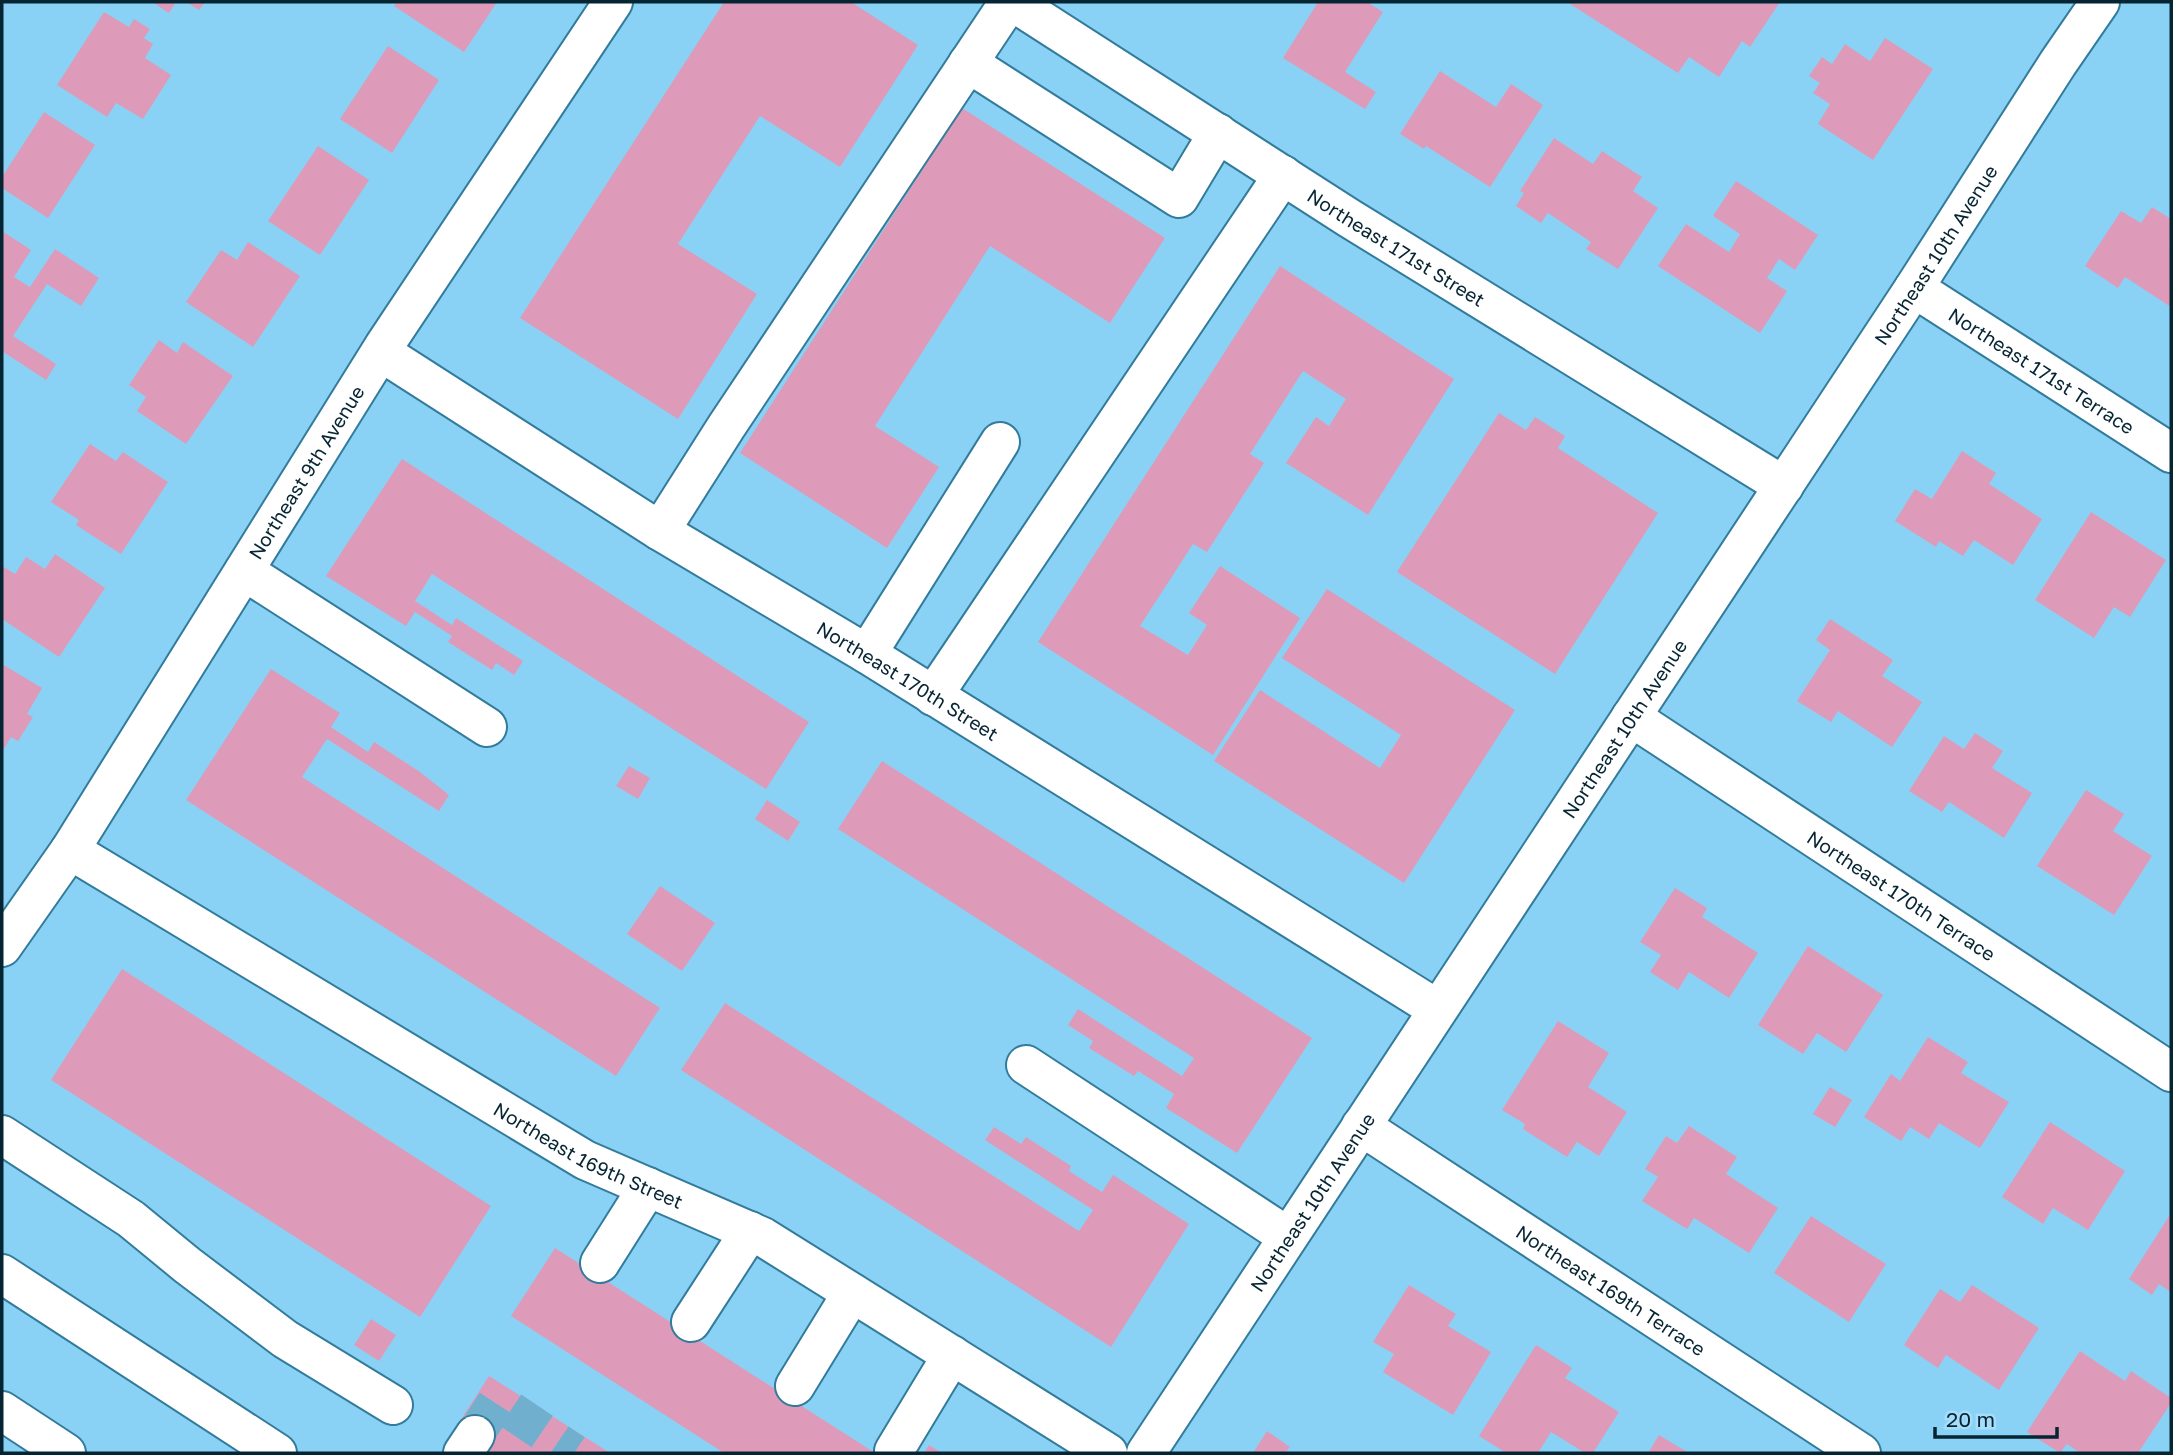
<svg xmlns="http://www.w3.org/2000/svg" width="2173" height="1455" font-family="'Golos Text',sans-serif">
	<rect width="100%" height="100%" fill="#8ad2f5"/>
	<!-- building -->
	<g fill="#dd9bb9">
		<polygon points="152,2 176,2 169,13"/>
		<polygon points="186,2 205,2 199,10"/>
		<polygon points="397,2 497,2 464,52 394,6"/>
		<polygon points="724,2 851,2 918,45 840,167 760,116 678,244 757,294 678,419 520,318"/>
		<polygon points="1318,2 1367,2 1383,12 1345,72 1376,92 1365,109 1283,58"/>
		<polygon points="1567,2 1780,2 1750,47 1742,41 1719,77 1689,57 1678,73"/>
		<polygon points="104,12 129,27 134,19 150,29 144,38 153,44 145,58 171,75 143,119 116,103 107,117 57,85"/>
		<polygon points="1885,38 1933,69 1873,160 1818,124 1830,104 1813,93 1820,83 1809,76 1822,57 1832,64 1845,44 1870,61"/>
		<polygon points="388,46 439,80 392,153 340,119"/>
		<polygon points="1440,71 1496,107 1511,84 1543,105 1490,187 1426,146 1424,149 1400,134"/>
		<polygon points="962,108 1165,238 1110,323 990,246 875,426 939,467 887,548 740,453"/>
		<polygon points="44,112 95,145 48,218 2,188 2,177"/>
		<polygon points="1554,138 1593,164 1602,151 1642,177 1633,191 1658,208 1618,269 1586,249 1591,242 1548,213 1541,223 1516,206 1524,193 1520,191"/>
		<polygon points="318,146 369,180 320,255 268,221"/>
		<polygon points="1736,181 1818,235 1795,270 1779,259 1767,278 1787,291 1760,333 1658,266 1686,224 1729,252 1740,234 1713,216"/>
		<polygon points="2152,207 2171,219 2171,240 2169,242 2171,244 2171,307 2125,277 2118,288 2085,266 2121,211 2141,223"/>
		<polygon points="2,231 31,250 14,277 30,287 55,249 99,278 81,306 47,284 13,336 56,364 46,380 2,351"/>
		<polygon points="248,242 300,276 253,347 186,302 221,250 237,260"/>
		<polygon points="1280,266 1454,379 1368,515 1286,463 1316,417 1329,426 1346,399 1303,371 1250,454 1264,463 1207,552 1193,544 1140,626 1188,655 1207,625 1189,613 1220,566 1300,618 1213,755 1038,642"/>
		<polygon points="159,340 177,353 183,342 233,376 186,444 137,411 146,397 129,385"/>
		<polygon points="1499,413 1526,430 1535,417 1565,436 1558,448 1658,513 1555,674 1397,572"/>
		<polygon points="90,444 116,461 123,452 168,482 121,554 76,525 79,520 51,502"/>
		<polygon points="1962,451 1996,473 1989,484 2042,519 2013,565 1974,540 1963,556 1939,541 1936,547 1895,521 1915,489 1932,499"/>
		<polygon points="402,459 809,722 766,789 432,574 415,601 452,625 456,618 523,661 514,675 496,663 492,670 448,642 452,636 415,612 406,626 326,576"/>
		<polygon points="2091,512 2166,560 2130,617 2114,607 2094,638 2035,600"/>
		<polygon points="55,554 105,588 59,657 2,619 2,566 15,574 26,557 45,569"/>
		<polygon points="1327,589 1515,710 1404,883 1214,761 1260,690 1380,768 1401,735 1282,658"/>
		<polygon points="1830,619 1893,660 1882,676 1922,702 1892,747 1838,711 1831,722 1797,701 1830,650 1816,640"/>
		<polygon points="2,664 42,688 27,714 33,717 18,741 11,737 2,752"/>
		<polygon points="271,669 340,713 331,727 368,752 374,742 420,772 449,795 439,811 327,739 302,777 660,1008 616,1076 186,800"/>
		<polygon points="1975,733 2003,751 1992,768 2032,793 2004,838 1949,802 1942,812 1909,791 1944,736 1964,749"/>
		<polygon points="882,761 1312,1038 1237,1153 1166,1108 1174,1094 1138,1071 1134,1076 1089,1048 1093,1041 1068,1025 1078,1009 1182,1076 1194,1058 838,829"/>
		<polygon points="629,766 650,778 638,799 616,786"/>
		<polygon points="2086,790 2124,814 2113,831 2152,856 2114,915 2037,866"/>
		<polygon points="767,800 800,822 788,841 755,819"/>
		<polygon points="660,886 715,923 682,971 627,934"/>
		<polygon points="1675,888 1707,908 1702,917 1758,953 1729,998 1689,972 1678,990 1650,972 1661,955 1640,942"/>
		<polygon points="1808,946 1883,995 1846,1052 1817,1033 1803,1054 1758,1025"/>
		<polygon points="122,969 491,1206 420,1317 51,1080"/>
		<polygon points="725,1003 1079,1231 1093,1210 985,1140 994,1127 1021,1144 1026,1137 1071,1166 1069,1171 1102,1192 1113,1175 1189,1224 1111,1347 681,1070"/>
		<polygon points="1558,1021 1609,1053 1588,1087 1627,1112 1599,1156 1577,1142 1567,1157 1523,1129 1525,1124 1502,1110"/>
		<polygon points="1928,1037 1968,1062 1961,1073 2009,1102 1980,1148 1939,1123 1929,1139 1910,1127 1901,1141 1864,1117 1891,1074 1900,1081"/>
		<polygon points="1830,1087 1852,1100 1835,1127 1813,1114"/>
		<polygon points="2050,1122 2125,1171 2088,1230 2053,1208 2043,1224 2002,1197"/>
		<polygon points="1689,1126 1737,1157 1726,1174 1778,1208 1749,1253 1694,1218 1687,1229 1642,1201 1658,1177 1645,1169 1666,1136 1677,1143"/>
		<polygon points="2171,1213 2171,1292 2159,1284 2152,1295 2129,1279"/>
		<polygon points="1811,1216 1886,1264 1849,1322 1774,1273"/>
		<polygon points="555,1248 875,1453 724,1453 511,1316"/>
		<polygon points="1409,1285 1456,1314 1448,1326 1491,1352 1453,1415 1383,1372 1394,1354 1373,1342"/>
		<polygon points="1972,1285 2039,1328 1999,1390 1946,1355 1938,1368 1904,1345 1940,1289 1960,1302"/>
		<polygon points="371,1319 396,1335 379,1361 354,1345"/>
		<polygon points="1536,1345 1572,1368 1565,1378 1619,1412 1593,1453 1585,1453 1551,1432 1538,1453 1506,1453 1479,1436"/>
		<polygon points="2080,1351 2125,1381 2131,1371 2171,1398 2171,1403 2138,1453 2080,1453 2067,1444 2060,1453 2027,1432"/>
		<polygon points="489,1376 610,1453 490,1453 473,1443 477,1437 458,1424"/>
		<polygon points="1267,1431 1290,1447 1285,1453 1253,1453"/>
		<polygon points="1659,1435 1677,1446 1689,1453 1648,1453"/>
		<polygon points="929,1445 942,1453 924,1453"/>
	</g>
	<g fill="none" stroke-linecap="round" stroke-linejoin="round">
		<!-- minor-tunnel -->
		<polyline stroke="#70afce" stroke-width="38" stroke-dasharray="38 19" stroke-linecap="butt" points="475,1435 497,1401 574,1453"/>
		<defs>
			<g id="minor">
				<path id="s1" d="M 1013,2 L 1349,218 L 1784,486"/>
				<polyline points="968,63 1179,198 1218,133"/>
				<path id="s2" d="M 1914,288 L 2171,453"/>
				<path id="s3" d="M 381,352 L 660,531 L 867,654 L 1437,1009"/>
				<polyline points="660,531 726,427 1009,2"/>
				<polyline points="244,571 487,727"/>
				<polyline points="867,654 1000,442"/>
				<polyline points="933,696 1283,175"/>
				<path id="s4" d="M 1631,717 L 2171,1072"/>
				<path id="s5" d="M 70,850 L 585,1160 L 763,1237 L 1108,1453"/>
				<path id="s6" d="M 2,947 L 70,850 L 384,346 L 613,2"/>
				<polyline points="1026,1065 1287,1236"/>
				<path id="s7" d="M 1361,1126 L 1861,1453"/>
				<polyline points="2,1135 131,1219 187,1265 285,1339 393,1405"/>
				<polyline points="600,1263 648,1187"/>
				<polyline points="2,1274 277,1453"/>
				<polyline points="691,1322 750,1231"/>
				<polyline points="795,1386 852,1293"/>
				<polyline points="2,1411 66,1453"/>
				<polyline points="894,1451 952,1355"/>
				<polyline points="463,1453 475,1435"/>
				<path id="s8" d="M 1146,1453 L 1914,288 L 2058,63 L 2100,2"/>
			</g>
		</defs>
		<!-- minor casing -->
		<use href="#minor" stroke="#327b9b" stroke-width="42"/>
		<!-- minor -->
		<use href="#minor" stroke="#fff" stroke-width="38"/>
	</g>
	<g text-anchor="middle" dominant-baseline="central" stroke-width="5" stroke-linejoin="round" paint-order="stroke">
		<!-- street labels -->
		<g font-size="19" fill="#062533" stroke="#a5ddfa">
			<text stroke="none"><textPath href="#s1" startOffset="455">Northeast 171st Street</textPath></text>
			<text stroke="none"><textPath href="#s8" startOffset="1435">Northeast 10th Avenue</textPath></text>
			<text stroke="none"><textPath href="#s2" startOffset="152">Northeast 171st Terrace</textPath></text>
			<text stroke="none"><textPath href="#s6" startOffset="564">Northeast 9th Avenue</textPath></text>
			<text stroke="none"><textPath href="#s3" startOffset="621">Northeast 170th Street</textPath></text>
			<text stroke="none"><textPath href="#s8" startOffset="868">Northeast 10th Avenue</textPath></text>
			<text stroke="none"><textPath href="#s4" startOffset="324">Northeast 170th Terrace</textPath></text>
			<text stroke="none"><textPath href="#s5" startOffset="602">Northeast 169th Street</textPath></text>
			<text stroke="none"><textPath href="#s8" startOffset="301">Northeast 10th Avenue</textPath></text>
			<text stroke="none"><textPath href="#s7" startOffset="299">Northeast 169th Terrace</textPath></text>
		</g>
	</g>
	<!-- border -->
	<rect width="2173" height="1455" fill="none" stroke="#062533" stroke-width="7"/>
	<!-- scale -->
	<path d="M1935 1427v10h122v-10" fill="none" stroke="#062533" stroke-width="3.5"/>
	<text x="1946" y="1427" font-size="21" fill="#062533" stroke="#a5ddfa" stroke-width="5" paint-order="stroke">20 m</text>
</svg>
